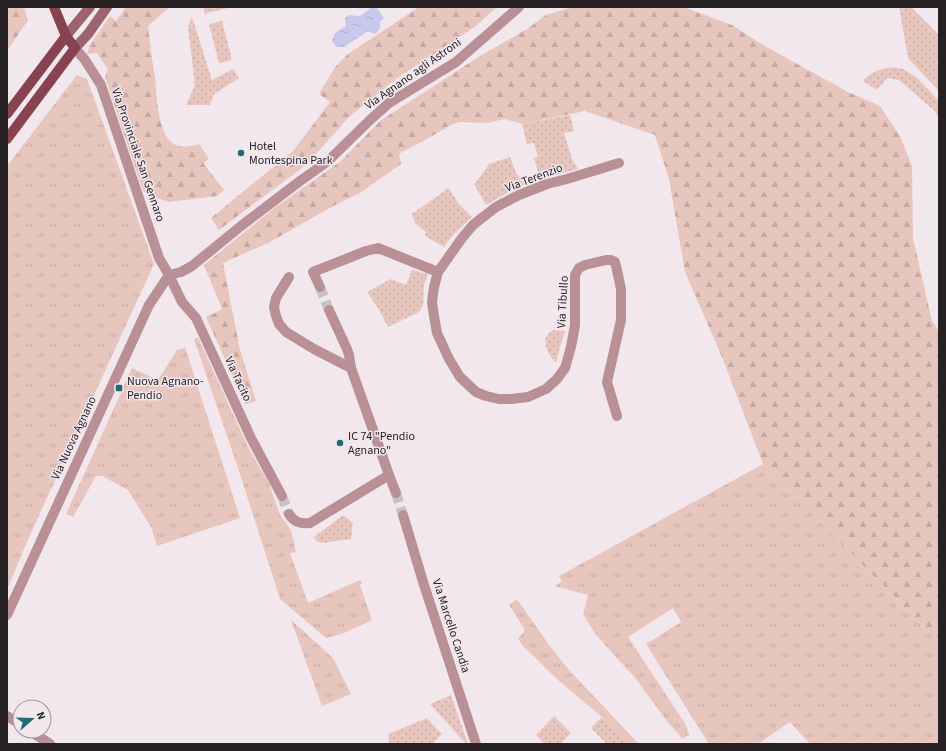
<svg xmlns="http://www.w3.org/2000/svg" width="946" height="751" font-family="'Source Sans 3',sans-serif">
	<defs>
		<pattern id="grass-tufts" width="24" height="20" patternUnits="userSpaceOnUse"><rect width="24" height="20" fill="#e7c6be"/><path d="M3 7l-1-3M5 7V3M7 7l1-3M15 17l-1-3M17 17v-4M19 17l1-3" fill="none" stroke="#c6aaa3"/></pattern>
		<pattern id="forest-firs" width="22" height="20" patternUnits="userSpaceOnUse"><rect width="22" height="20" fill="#e7c6be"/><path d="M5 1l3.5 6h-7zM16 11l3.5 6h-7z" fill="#c6aaa3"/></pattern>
		<pattern id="park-dots" width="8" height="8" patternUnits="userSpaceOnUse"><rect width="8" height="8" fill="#e7c6be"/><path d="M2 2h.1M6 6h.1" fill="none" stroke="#c6aaa3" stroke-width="1.8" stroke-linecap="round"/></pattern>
		<pattern id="water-ripples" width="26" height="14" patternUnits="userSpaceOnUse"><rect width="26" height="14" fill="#c9c8ed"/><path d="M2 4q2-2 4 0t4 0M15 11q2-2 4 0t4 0" fill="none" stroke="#adaccb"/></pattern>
	</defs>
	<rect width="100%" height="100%" fill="#f3e7ee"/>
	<!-- grass -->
	<g fill="url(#grass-tufts)">
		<polygon points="77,75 87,79 154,264 26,544 7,590 7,166"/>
		<polygon points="198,337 248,447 269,483 280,515 291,530 296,552 290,553 308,603 360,580 362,583 360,585 372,620 342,634 326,638 280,599 239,471 194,339"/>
		<polygon points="185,348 186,350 240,518 157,546 151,527 128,490 102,476 96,476 73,517 66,514 132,368 158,380 177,350"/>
		<polygon points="763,464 939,642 939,744 810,744 790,722 758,744 709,744 646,644 681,622 673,608 628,637 686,725 689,735 682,739 678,733 669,724 636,679 596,635 583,614 588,595 555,586 562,581 559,576"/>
		<polygon points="517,599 549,645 568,669 639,744 628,744 602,717 558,680 523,646 518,639 525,630 509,605"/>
		<polygon points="291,620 333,658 351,694 322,706"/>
	</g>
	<!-- forest -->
	<g fill="url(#forest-firs)">
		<polygon points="7,7 24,7 28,20 7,51"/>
		<path d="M 126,7 L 170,7 L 148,26 C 150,43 152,61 155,78 C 157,96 157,126 170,141 C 177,149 189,147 199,144 L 209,159 L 203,163 L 224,190 L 217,196 L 169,202 L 151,196 L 143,191 L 105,77 L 108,69 L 97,53 L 87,54 L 90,45 L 110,16 L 116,21 Z"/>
		<polygon points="415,7 497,7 476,26 396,79 349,117 306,165 219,230 211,218 293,151 330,102 319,94 335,67 348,54 416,9"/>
		<polygon points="573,7 683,7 732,25 763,45 848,92 880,106 900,136 912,166 913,238 932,321 939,331 939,642 763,464 722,357 685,272 669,179 655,135 585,111 522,124 505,119 486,123 460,122 453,124 427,139 402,152 399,154 401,164 360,193 335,205 270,242 223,263 240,350 256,401 245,404 206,317 222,309 204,265 273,209 341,161 380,121 480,56 527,29 546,15"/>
	</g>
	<!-- park -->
	<g fill="url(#park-dots)">
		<polygon points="204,7 232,7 204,14"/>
		<polygon points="899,7 911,7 939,35 939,62 937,62 939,69 939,91 908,58"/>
		<polygon points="192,17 212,80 233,69 239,78 214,94 210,105 186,105 195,85 188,27"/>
		<polygon points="222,21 232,60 219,63 209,24"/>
		<path d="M 892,67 L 903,69 L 916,77 L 939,101 L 939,118 L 935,111 L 899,80 L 887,78 L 877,90 L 863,81 C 870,72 881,69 892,67 Z"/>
		<polygon points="570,115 574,131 564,133 572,159 578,169 540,179 534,158 538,156 534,143 527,144 522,124"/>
		<polygon points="510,157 516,173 525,184 511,191 486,205 474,184 477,181 489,164"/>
		<polygon points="449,188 458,203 472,217 453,235 444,247 425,236 426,232 415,223 412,214"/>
		<polygon points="412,270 428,274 424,285 423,305 419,312 388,327 378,308 367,292 391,279 406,285"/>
		<path d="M 553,330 L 566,331 L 563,336 L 556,363 C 548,354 546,350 545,339 L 548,334 Z"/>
		<polygon points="343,515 353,523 351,539 322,543 316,541 314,537"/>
		<polygon points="451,695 468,744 466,744 430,704"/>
		<polygon points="554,716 571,733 560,744 545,744 536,735"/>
		<polygon points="602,717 628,744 607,744 591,728"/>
		<polygon points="427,718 442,734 432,744 390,744 389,742 388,736 391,733"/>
	</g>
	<!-- water -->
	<polygon fill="url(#water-ripples)" points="372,7 376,7 384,18 380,22 380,28 376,34 368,31 344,47 336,47 332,41 335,33 346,26 345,18 348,15 360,16"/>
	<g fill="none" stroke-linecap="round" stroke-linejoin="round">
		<!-- minor-tunnel -->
		<g stroke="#cac0c6" stroke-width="10" stroke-dasharray="10 5" stroke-linecap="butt">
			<polyline points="320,287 329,310"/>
			<polyline points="396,493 403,515"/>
			<polyline points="282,496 289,514"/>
		</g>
		<!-- minor -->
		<g stroke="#b99096" stroke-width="10">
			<polyline points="75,48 85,60 101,85 159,258 169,275 182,302 196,318 251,438 282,496"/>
			<polyline points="169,275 181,272 192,266 241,226 300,181 317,169 328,161 370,120 389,103 456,62 519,7"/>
			<polyline points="289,277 276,298 274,307 276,316 279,324 286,332 314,349 351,368"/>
			<polyline points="320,287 313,272 366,251 378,248 438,272"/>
			<polyline points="617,416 607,382 621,320 621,289 617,270 615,262 611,260 606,260 585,265 579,268 575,275 575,325 571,347 565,368 557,379 546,389 528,397 511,399 499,399 486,396 476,392 460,377 449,359 437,333 434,316 432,302 434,287 438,272 462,238 473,225 478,221 496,207 519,195 547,184 567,179 619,163"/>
			<polyline points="389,475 396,493"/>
			<path d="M 289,514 C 294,522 300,524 310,523 L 389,475 L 351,368 L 349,355 L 347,349 L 329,310"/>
			<polyline points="403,515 424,585 476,744"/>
			<polyline points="7,615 149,305 169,275"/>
			<polyline points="7,716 20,724"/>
			<polyline points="30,731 50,744"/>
		</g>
		<!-- secondary -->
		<g stroke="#9d636e" stroke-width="10">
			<polyline points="66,36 90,7"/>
			<polyline points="75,48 88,34 107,7"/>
		</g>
		<!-- primary -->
		<g stroke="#884351" stroke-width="10">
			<polyline points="7,114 66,36"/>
			<polyline points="7,139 75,48 66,36 54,7"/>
		</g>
	</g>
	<!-- markers -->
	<g fill="#216b74" stroke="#f3e7ee" stroke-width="1.5">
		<circle cx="241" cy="153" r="4"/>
		<rect x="115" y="384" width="8" height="8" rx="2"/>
		<circle cx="340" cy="443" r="4"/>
	</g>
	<g text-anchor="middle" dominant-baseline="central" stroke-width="3" stroke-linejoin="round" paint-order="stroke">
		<!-- street labels -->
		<g font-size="12" fill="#272325" stroke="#f3e7ee">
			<text transform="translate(413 74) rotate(-35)">Via Agnano agli Astroni</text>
			<text transform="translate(138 155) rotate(71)">Via Provinciale San Gennaro</text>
			<text transform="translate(534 178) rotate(-21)">Via Terenzio</text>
			<text transform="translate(563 302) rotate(-87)">Via Tibullo</text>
			<text transform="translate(238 379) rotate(65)">Via Tacito</text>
			<text transform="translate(74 438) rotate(-65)">Via Nuova Agnano</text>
			<text transform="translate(451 626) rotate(72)">Via Marcello Candia</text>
		</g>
		<!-- poi labels -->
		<g font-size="12" fill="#272325" stroke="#f3e7ee" text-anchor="start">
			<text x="249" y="146">Hotel<tspan x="249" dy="14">Montespina Park</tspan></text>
			<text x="127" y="381">Nuova Agnano-<tspan x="127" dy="14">Pendio</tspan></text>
			<text x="348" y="436">IC 74 "Pendio<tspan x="348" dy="14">Agnano"</tspan></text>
		</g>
	</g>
	<!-- border -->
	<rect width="946" height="751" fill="none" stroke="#272325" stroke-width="16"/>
	<!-- north arrow -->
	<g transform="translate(32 719) rotate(70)"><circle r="19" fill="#f3e7ee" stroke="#a1999e"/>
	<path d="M0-3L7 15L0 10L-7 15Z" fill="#216b74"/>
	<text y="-6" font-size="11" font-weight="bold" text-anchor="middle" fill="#272325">N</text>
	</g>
</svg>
